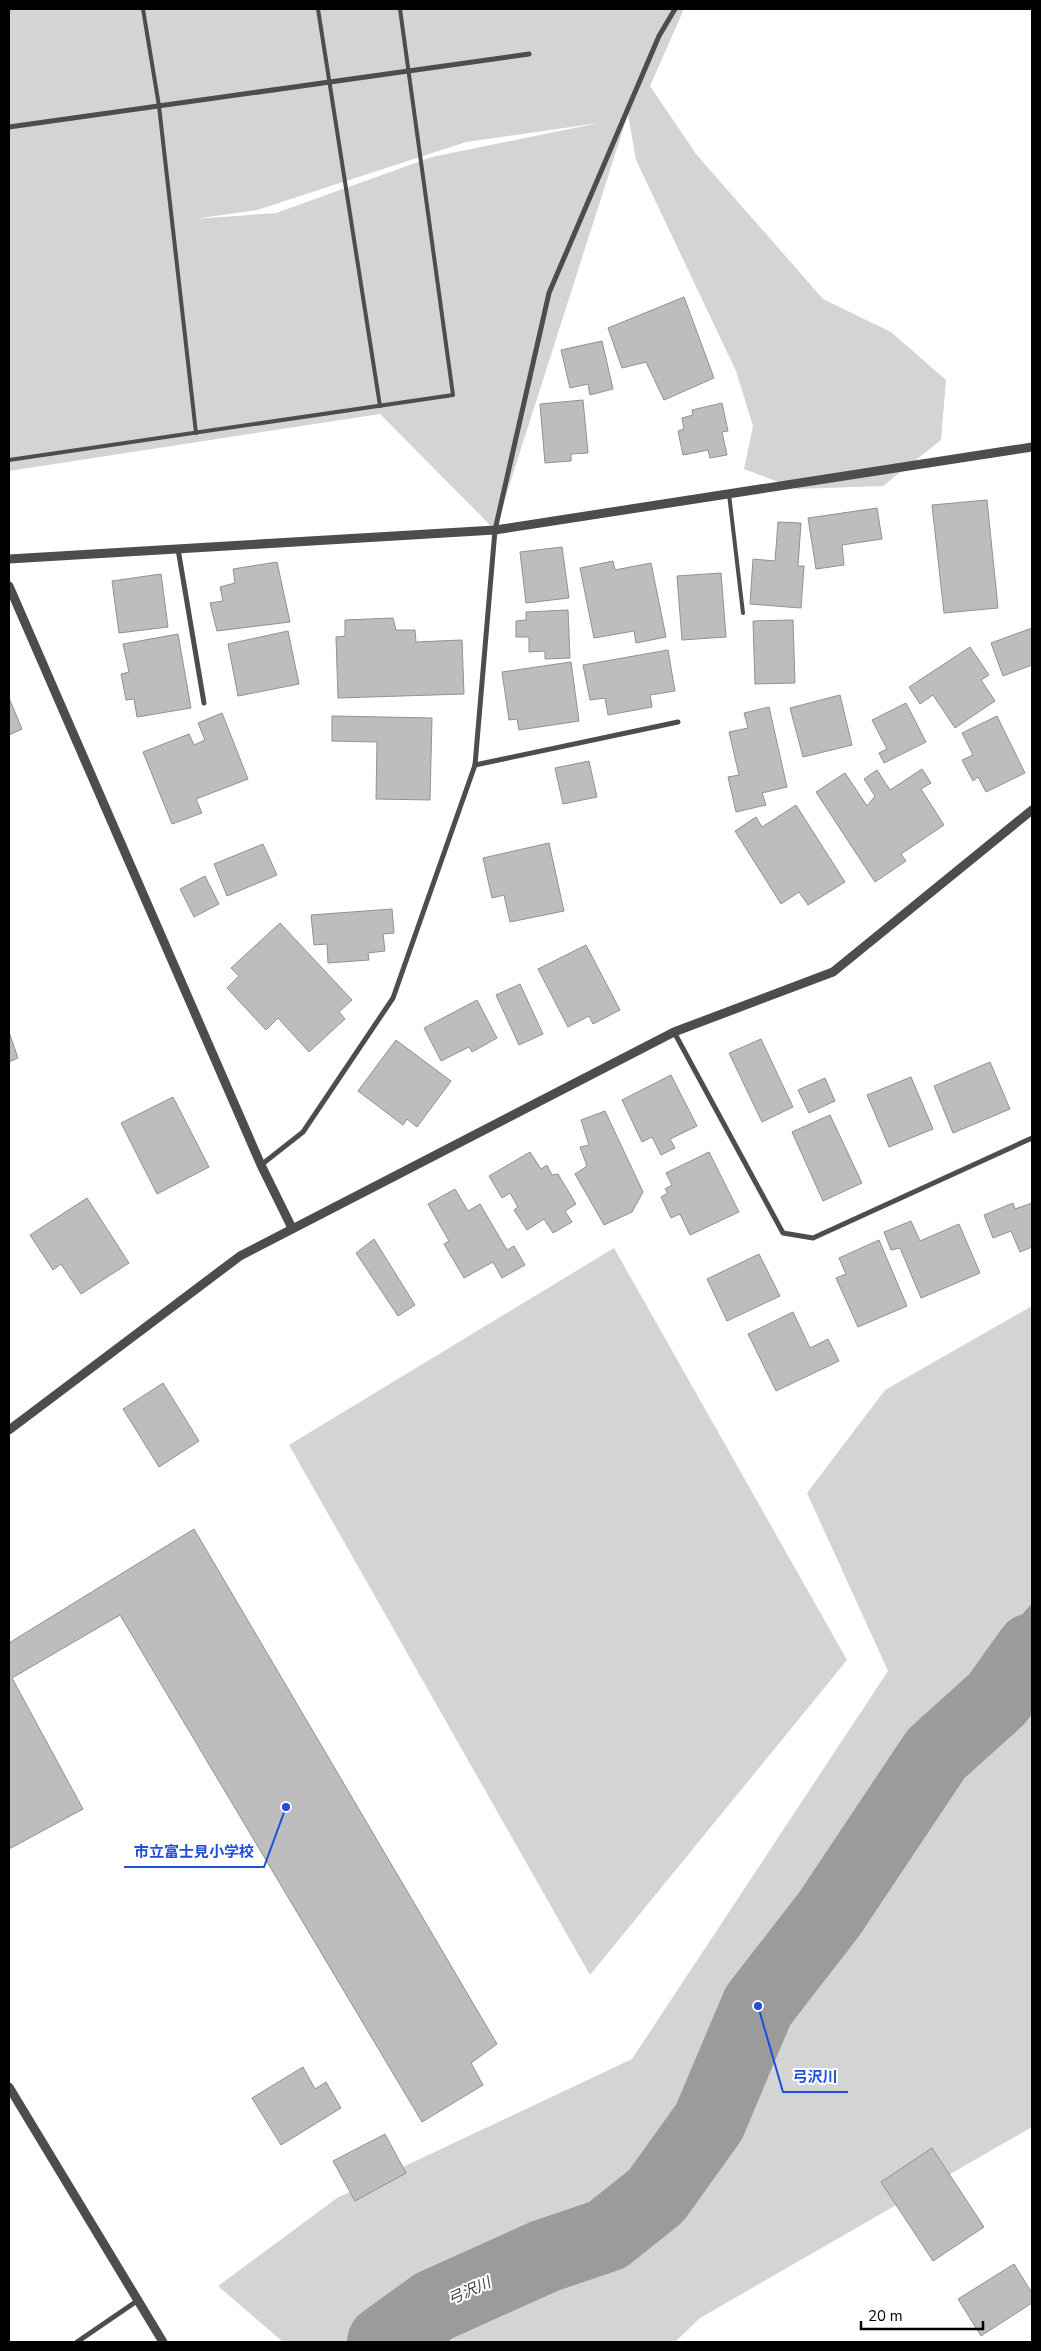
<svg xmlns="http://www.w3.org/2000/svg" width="1041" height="2351" font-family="'Nunito Sans','Noto Sans JP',sans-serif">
	<rect width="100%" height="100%" fill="#fff"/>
	<!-- green -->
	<g fill="#d4d4d4" fill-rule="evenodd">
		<path d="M 9,9 L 684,9 L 650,86 L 696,154 L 823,299 L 891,332 L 946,380 L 941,440 L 883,486 L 797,489 L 744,469 L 753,426 L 736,371 L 636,160 L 628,114 L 495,530 L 380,414 L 9,471 ZM 599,123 L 432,157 L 276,213 L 194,219 L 257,210 L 466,142 Z"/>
		<polygon points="614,1248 847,1660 590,1975 289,1445"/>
		<polygon points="1032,1306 1032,2127 700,2318 675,2342 283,2342 218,2286 337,2198 632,2059 888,1671 807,1493 885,1390"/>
	</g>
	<!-- water -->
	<polygon fill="#9b9b9b" points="1032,1603 1032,1697 976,1763 935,1717"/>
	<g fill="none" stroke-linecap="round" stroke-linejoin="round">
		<!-- river -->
		<polyline stroke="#9b9b9b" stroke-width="74" points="384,2342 434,2306 545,2256 607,2235 656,2196 709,2122 758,2006 830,1913 936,1754 997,1699 1032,1650"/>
	</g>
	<!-- building -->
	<g fill="#bdbdbd" stroke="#919191">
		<polygon points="684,297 714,378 664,400 646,362 622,368 608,328"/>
		<polygon points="602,341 613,389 590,395 588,384 570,388 561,350"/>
		<polygon points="583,400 588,453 571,454 571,461 545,463 540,404"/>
		<polygon points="722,403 728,431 722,432 727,455 710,458 708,450 683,455 678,431 684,429 682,418 693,415 692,410"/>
		<polygon points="987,500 998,608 944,613 932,505"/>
		<polygon points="877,508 882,539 842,545 844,565 816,569 808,518"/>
		<polygon points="778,522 801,523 798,566 804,566 801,608 750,604 753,559 775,561"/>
		<polygon points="562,547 569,598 526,603 520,552"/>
		<polygon points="613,561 615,570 651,563 666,637 636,643 634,631 594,638 580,568"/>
		<polygon points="277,562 290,622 217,631 210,603 223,601 220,587 235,583 233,569"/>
		<polygon points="721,573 726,637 682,640 677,576"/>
		<polygon points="161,574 168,627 119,633 112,581"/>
		<polygon points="568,610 570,658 545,659 545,651 529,652 529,637 516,637 516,621 526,620 526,612"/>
		<polygon points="393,618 396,630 415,630 416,642 462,640 464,694 338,698 336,637 345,636 345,620"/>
		<polygon points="793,620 795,683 755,684 753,621"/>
		<polygon points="1032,628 1032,665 1003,676 991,643"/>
		<polygon points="288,631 299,684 238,696 228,644"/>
		<polygon points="178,634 191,708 137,717 134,699 126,700 121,674 129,672 123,644"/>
		<polygon points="970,647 989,675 981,680 995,701 955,728 933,695 920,704 909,687"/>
		<polygon points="668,650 675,691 650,695 652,707 608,715 605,698 590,700 583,665"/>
		<polygon points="571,662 579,721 519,730 517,719 509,720 502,672"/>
		<polygon points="840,695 852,745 803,757 790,708"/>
		<polygon points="9,698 22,729 9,735"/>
		<polygon points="906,703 926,742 884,763 879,753 887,749 872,720"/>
		<polygon points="769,707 787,787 762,793 766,805 736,812 728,777 739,775 729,732 748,728 744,713"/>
		<polygon points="222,713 248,779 196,799 202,813 172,824 143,752 189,734 194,745 205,740 198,723"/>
		<polygon points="332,716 432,718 430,800 376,799 377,742 332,741"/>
		<polygon points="997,716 1025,773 986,792 978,777 973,781 962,760 973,755 962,733"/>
		<polygon points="589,761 597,797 563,804 555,768"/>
		<polygon points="922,769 931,783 921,789 944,825 901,854 906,861 875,882 816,792 845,773 867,806 875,796 864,779 877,770 890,790"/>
		<polygon points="796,805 845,882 808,905 799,892 781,904 735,831 756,817 762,827"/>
		<polygon points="549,843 564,911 510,922 504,895 492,898 483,858"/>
		<polygon points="263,844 277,875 227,896 214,864"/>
		<polygon points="205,876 219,904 194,917 180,889"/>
		<polygon points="392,909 394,933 383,934 385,951 368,953 369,960 328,963 327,944 314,945 311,915"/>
		<polygon points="280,923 352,1000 339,1012 345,1019 309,1052 278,1018 266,1030 227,988 239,976 231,968"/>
		<polygon points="586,945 620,1010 593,1024 589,1016 568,1027 538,969"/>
		<polygon points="520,984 543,1034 519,1045 496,995"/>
		<polygon points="477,1000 497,1038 472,1052 469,1047 441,1061 424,1028"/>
		<polygon points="9,1032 18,1058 9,1062"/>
		<polygon points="761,1039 793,1107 762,1122 729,1053"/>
		<polygon points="396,1040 451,1081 417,1127 407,1119 403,1125 358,1091"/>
		<polygon points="990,1062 1010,1109 953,1133 934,1086"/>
		<polygon points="671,1075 697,1126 670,1139 675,1148 661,1155 652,1137 642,1142 622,1100"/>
		<polygon points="911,1077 933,1129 889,1147 867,1095"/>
		<polygon points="825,1078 835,1101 809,1113 798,1090"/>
		<polygon points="173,1097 209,1167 157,1194 121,1123"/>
		<polygon points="605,1111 643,1192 632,1212 604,1225 575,1174 587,1166 580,1147 589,1145 581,1120"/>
		<polygon points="830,1115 862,1183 823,1201 792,1132"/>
		<polygon points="530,1152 541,1169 547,1165 552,1175 558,1174 576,1204 565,1211 572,1222 553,1233 544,1219 527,1230 514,1210 518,1207 510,1193 502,1198 489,1176"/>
		<polygon points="709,1152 739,1212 690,1235 680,1214 671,1218 661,1197 668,1193 665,1189 672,1185 666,1173"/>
		<polygon points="455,1189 468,1211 480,1204 507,1250 514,1246 525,1265 502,1278 493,1262 464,1278 444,1244 449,1241 428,1204"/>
		<polygon points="87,1198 129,1263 81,1294 61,1264 53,1270 30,1235"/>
		<polygon points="1013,1203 1015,1209 1032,1203 1032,1247 1020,1252 1011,1231 993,1238 984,1215"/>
		<polygon points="911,1221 920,1241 959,1224 980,1273 921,1298 900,1248 891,1250 884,1232"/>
		<polygon points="374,1239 415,1305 398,1316 356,1253"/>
		<polygon points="879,1240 907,1306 858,1327 836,1278 846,1274 839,1258"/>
		<polygon points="759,1254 780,1296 727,1321 707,1279"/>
		<polygon points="793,1312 810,1348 828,1339 839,1361 776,1391 748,1334"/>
		<polygon points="163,1383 199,1441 159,1467 123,1409"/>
		<polygon points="194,1529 497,2044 471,2063 483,2085 422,2122 120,1615 12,1678 83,1809 9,1849 9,1643"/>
		<polygon points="303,2067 315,2089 326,2082 341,2108 281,2145 252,2098"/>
		<polygon points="385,2134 406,2173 355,2201 333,2161"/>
		<polygon points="932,2148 984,2227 933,2261 881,2182"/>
		<polygon points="1014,2264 1032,2293 1032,2303 981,2336 958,2299"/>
	</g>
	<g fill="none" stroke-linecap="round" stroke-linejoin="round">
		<!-- service -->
		<g stroke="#4d4d4d" stroke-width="4">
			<polyline points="143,9 159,106 196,433"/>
			<polyline points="318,9 380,406"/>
			<polyline points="9,460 453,395 400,9"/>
			<polyline points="729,494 743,613"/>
		</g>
		<!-- minor -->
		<g stroke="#4d4d4d" stroke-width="5">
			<polyline points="9,127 529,54"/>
			<polyline points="178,549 204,703"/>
			<polyline points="475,765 678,722"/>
			<polyline points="674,1032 783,1233 813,1238 1032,1138"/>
			<polyline points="261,1165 303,1132 393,998 475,765 495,530 549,293 659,36 675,9"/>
			<polyline points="77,2342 137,2301"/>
		</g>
		<!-- tertiary -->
		<g stroke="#4d4d4d" stroke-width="9">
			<polyline points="9,559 495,530 1032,447"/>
			<polyline points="9,586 261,1165 292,1228"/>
			<polyline points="9,1430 240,1256 674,1032 833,972 1032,810"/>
			<polyline points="9,2087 163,2342"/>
		</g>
	</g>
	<g text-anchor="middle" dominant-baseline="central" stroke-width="4" stroke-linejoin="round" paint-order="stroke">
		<!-- water labels -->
		<g font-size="15" font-style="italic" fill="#3c3c3c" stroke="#fff">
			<text transform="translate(469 2291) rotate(-24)">弓沢川</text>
		</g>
	</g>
	<!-- callouts -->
	<path fill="none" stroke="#1d4ed8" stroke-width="2" d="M286 1807L264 1867H124M758 2006L783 2092H848"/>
	<g fill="#1d4ed8" stroke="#fff" stroke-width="2">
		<circle cx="286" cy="1807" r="5"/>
		<circle cx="758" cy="2006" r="5"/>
	</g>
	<g font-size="15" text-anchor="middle" font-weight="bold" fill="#1d4ed8" stroke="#fff" stroke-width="4" stroke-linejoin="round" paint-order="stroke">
		<text x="194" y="1857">市立富士見小学校</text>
		<text x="815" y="2082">弓沢川</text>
	</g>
	<!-- border -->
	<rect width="1041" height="2351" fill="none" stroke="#000000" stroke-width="20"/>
	<!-- scale -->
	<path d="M861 2321v8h122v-8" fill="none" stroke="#000000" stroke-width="2.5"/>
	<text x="868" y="2321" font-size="15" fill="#000000" stroke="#ffffff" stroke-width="4" paint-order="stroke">20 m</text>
</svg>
